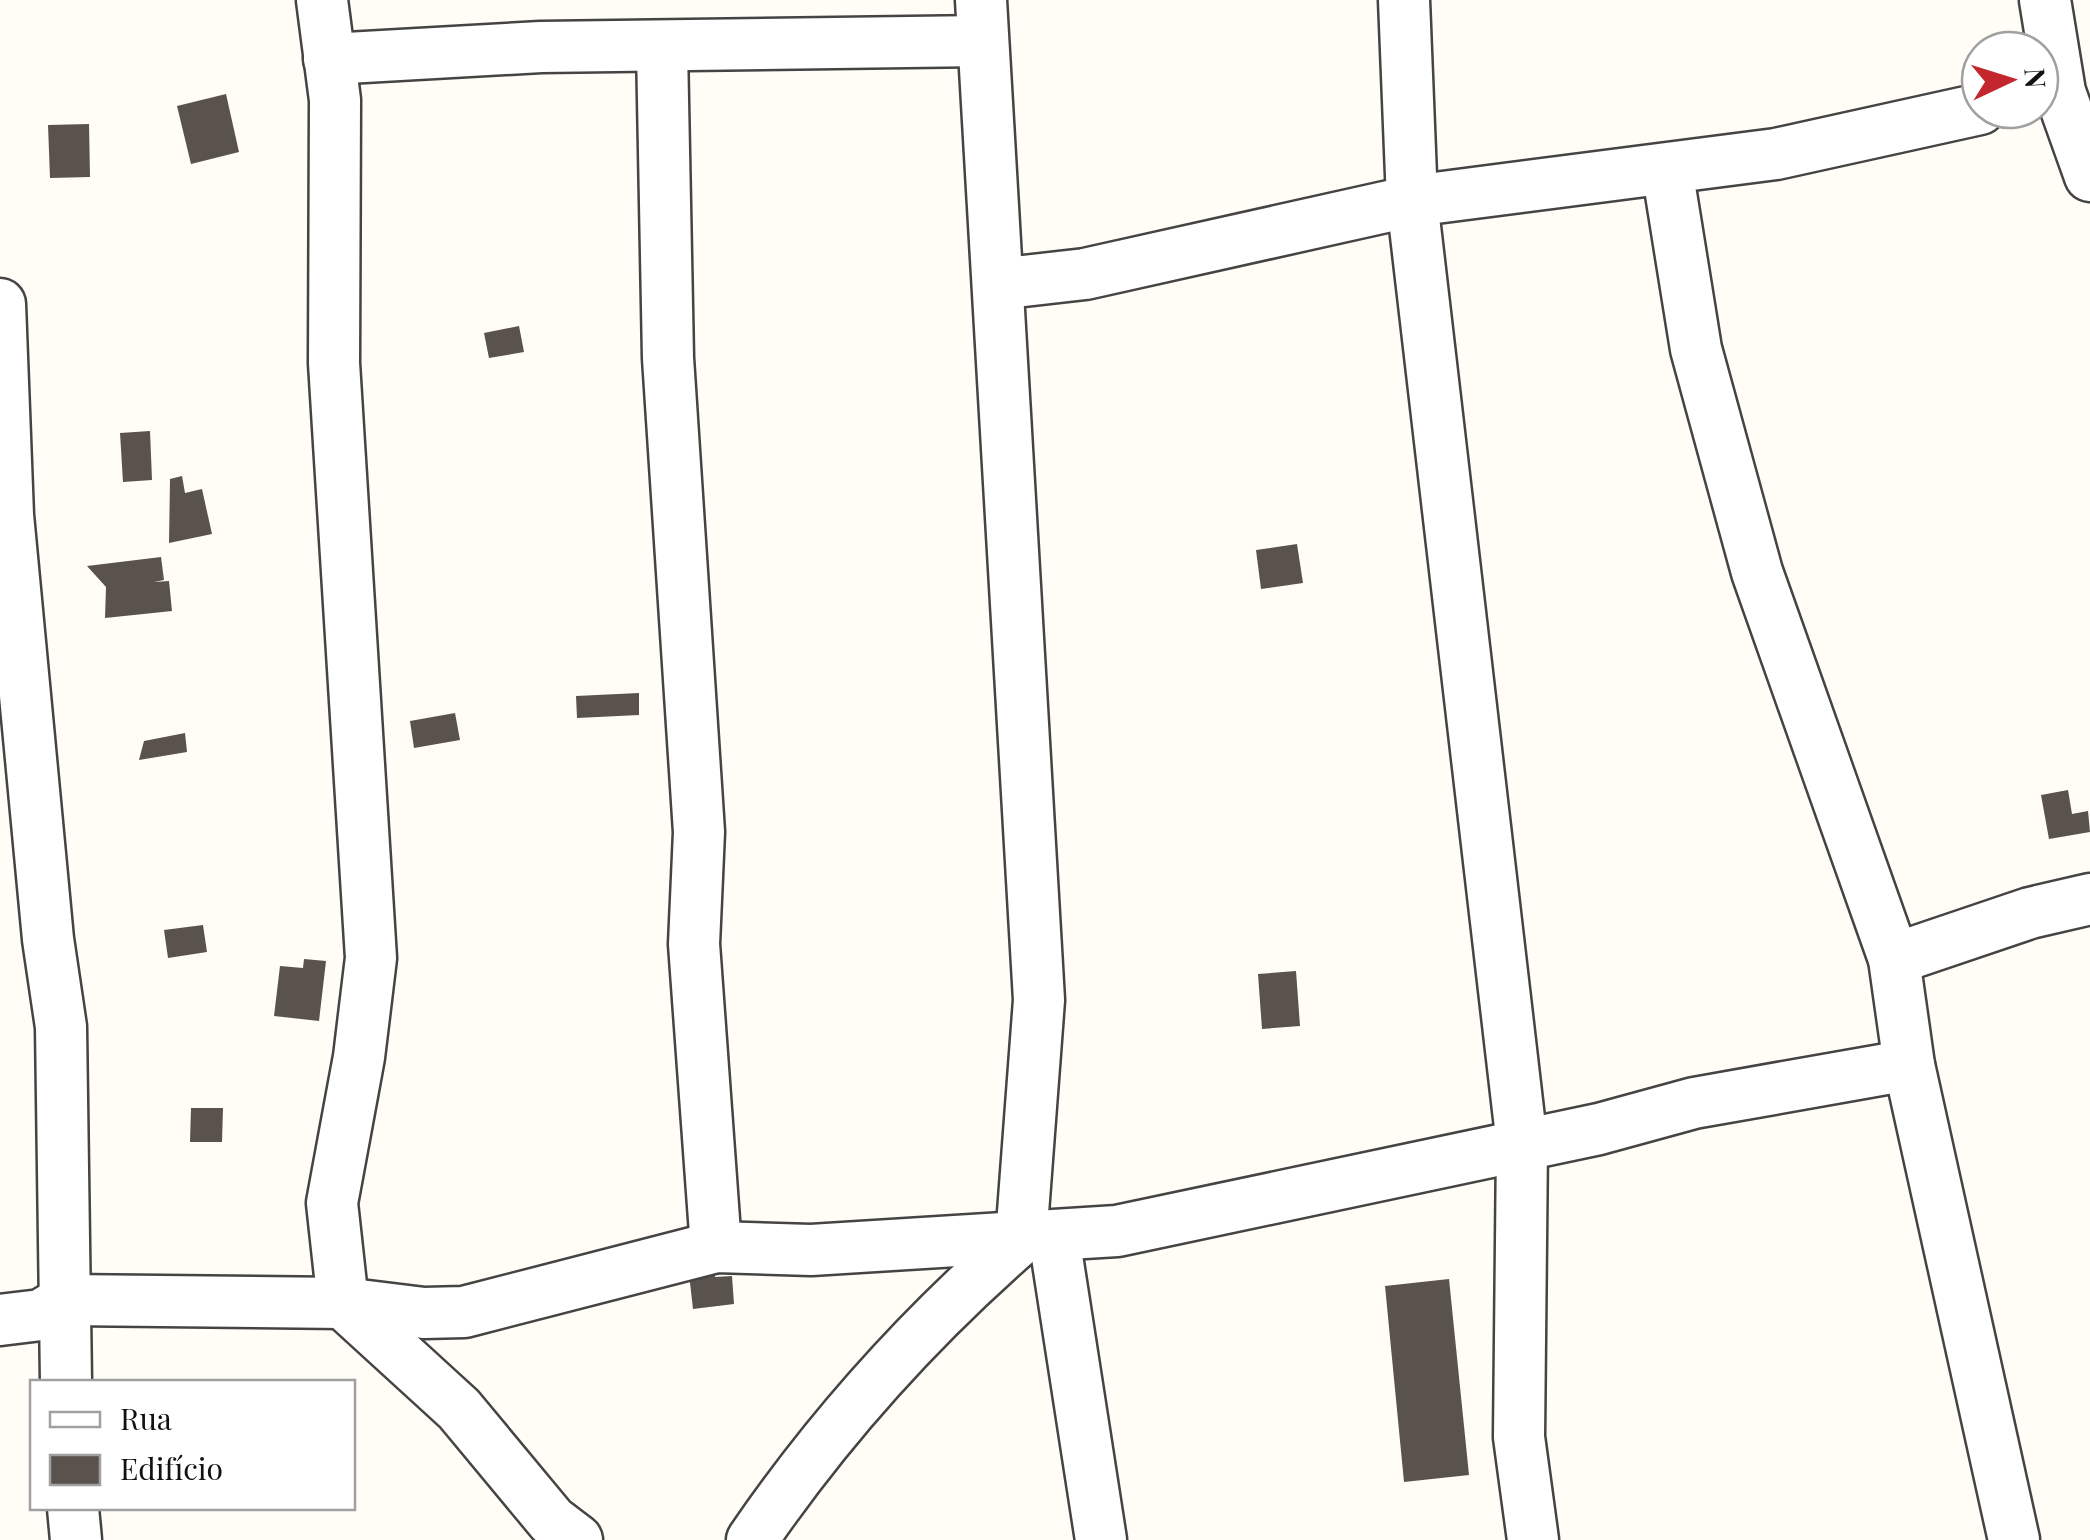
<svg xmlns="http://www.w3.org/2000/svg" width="2090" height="1540" font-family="'Playfair Display',serif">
	<rect width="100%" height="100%" fill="#fffdf5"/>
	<!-- building -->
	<g fill="#5a524d">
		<polygon points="226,94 239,152 191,164 177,106"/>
		<polygon points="89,124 90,177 50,178 48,125"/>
		<polygon points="519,326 524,352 489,358 484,333"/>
		<polygon points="150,431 152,480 123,482 120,433"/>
		<polygon points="182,476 185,493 202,489 212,534 169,543 170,479"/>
		<polygon points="1297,544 1303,583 1261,589 1256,550"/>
		<polygon points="161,557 164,580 154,582 169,581 172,611 105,618 106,587 87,566"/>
		<polygon points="639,693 639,715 577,718 576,696"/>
		<polygon points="455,713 460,740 414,748 410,721"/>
		<polygon points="185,733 187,752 139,760 144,741"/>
		<polygon points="2068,790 2072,814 2088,811 2090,832 2049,839 2041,795"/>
		<polygon points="203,925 207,952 168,958 164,930"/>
		<polygon points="304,959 326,961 319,1021 274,1016 280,966 303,968"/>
		<polygon points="1296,971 1300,1026 1262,1029 1258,974"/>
		<polygon points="191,1108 223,1108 222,1142 190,1142"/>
		<polygon points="714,1262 715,1277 732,1276 734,1304 693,1309 688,1265"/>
		<polygon points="1449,1279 1469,1475 1404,1482 1385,1286"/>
	</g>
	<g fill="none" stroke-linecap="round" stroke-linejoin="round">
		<defs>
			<g id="minor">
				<polyline points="322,0 335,100 334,363 371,958 359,1057 332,1203 343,1303 459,1409 552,1521 577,1540"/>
				<polyline points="1404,0 1412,201 1522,1144 1519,1437 1533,1540"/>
				<polyline points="2045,0 2060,92 2090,176"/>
				<polyline points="662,48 668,358 699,832 694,944 716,1247"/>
				<polyline points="329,59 541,47 982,41"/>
				<polyline points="1667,169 1696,349 1757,572 1894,959 1909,1065 2014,1540"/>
				<polyline points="998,284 1085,274 1412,201 1776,154 1980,109"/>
				<polyline points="0,304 8,515 48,939 61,1027 66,1382"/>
				<polyline points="1894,959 2030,913 2090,899"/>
				<polyline points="1054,1237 1101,1540"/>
				<polyline points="0,1320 41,1315 66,1300 343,1303 424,1313 464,1312 716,1247 811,1250 1117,1231 1599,1129 1694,1103 1909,1065"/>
				<polyline points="73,1508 76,1540"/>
				<path d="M 752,1540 C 828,1429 920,1327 1021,1239 L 1039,1000 L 981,0"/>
			</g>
		</defs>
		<!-- minor casing -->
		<use href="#minor" stroke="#444" stroke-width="55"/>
		<!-- minor -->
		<use href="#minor" stroke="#fff" stroke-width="50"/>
	</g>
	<!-- legend -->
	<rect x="30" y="1380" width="325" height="130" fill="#ffffff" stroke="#a0a0a0" stroke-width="2.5"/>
	<rect x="50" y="1412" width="50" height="15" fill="#ffffff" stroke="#a0a0a0" stroke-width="2.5"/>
	<text x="120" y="1430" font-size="30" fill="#111111">Rua</text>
	<rect x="50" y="1455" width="50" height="30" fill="#5a524d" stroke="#a0a0a0" stroke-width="2.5"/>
	<text x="120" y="1480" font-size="30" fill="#111111">Edifício</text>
	<!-- north arrow -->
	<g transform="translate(2010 80) rotate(86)"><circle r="48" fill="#ffffff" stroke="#a0a0a0" stroke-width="2.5"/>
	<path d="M0-8L18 38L0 25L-18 38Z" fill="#c4262e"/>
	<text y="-15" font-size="28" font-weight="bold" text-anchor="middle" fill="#111111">N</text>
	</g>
</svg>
